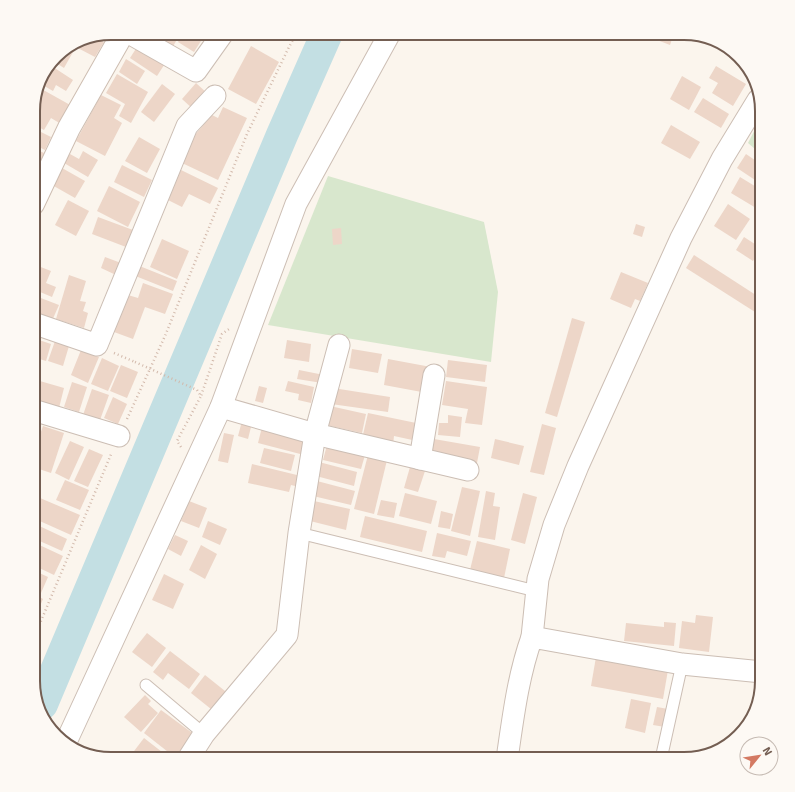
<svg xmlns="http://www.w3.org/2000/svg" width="795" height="792" font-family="Signika,sans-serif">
	<rect width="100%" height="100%" fill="#fbf5ed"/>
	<!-- green -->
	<g fill="#d8e7cd">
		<polygon points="689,33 695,35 692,41 678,34"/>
		<polygon points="762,116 762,155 748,143"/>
		<polygon points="328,176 484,222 498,292 491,362 268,325"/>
	</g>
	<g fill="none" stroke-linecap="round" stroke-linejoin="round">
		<!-- river -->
		<polyline stroke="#c3dfe3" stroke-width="32" points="42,704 282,135 327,33"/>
	</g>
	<!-- building -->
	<g fill="#edd6c8">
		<polygon points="168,33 177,33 180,34 171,50 161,44"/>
		<polygon points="183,33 206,33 194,52 178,42"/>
		<polygon points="645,33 674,33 670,45 644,35"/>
		<polygon points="93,37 104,42 95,57 72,45 81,39"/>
		<polygon points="139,44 166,62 157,76 130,58"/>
		<polygon points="251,46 279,62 256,104 228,89"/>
		<polygon points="67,48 73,52 64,68 53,61 59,53"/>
		<polygon points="126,59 145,71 137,84 119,72"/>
		<polygon points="50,65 73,80 66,91 56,85 53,91 39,83 41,76"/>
		<polygon points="716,66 746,84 733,106 712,93 718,83 709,78"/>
		<polygon points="117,74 148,92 131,123 119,116 125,104 106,93"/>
		<polygon points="682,76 701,87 689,110 670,99"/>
		<polygon points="196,83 208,94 194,110 182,99"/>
		<polygon points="162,84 175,94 154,122 141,112"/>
		<polygon points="38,87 72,106 61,124 51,118 44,130 33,124 33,106"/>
		<polygon points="101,95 121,105 114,118 122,123 105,156 76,141"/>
		<polygon points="703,98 729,114 721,128 694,112"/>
		<polygon points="223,107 247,118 218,180 182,163 194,136 212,115 218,118"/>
		<polygon points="671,125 700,142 690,159 661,143"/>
		<polygon points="33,128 51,137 45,150 33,144"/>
		<polygon points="139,137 160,149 147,173 125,161"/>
		<polygon points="33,148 44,153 38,168 33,166"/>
		<polygon points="83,151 98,160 88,177 64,163 70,154 79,159"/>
		<polygon points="746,154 762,165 762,177 758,182 737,168"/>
		<polygon points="122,165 152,180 144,197 114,182"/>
		<polygon points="62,168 85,181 75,198 52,185"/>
		<polygon points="181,170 218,188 210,204 189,194 182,207 166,199"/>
		<polygon points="740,177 758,188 754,195 761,199 756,208 731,193"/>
		<polygon points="109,186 140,202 128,227 97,211"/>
		<polygon points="68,200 89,211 76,236 55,225"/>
		<polygon points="728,204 750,219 736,240 714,226"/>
		<polygon points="98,217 133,230 126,247 92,234"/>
		<polygon points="636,224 645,227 642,237 633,234"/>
		<polygon points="341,228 342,244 333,245 332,229"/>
		<polygon points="744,237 761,248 753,261 736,250"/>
		<polygon points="162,239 189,251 177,279 150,267"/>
		<polygon points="694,255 762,299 762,301 755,312 686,268"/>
		<polygon points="105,257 121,263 116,275 101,268"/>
		<polygon points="33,264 51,271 46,283 56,287 52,297 33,289"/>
		<polygon points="137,265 177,281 173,291 133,275"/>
		<polygon points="621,272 648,283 640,301 635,299 631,308 610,299"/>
		<polygon points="69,275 86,281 80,301 86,302 83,311 88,313 84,328 56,319"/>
		<polygon points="143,283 173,294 165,314 145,307 133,339 114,332 128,295 138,298"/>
		<polygon points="33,295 59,305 51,323 33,316"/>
		<polygon points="572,318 585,322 557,417 545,413"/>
		<polygon points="33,338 51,344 46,361 33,357"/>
		<polygon points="287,340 311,344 309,362 284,358"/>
		<polygon points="55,341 69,346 63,366 48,361"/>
		<polygon points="352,349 382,354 378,373 349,368"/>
		<polygon points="81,350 99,357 88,383 71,375"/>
		<polygon points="102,358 119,366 108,391 91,384"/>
		<polygon points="388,359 431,367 427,393 384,385"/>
		<polygon points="448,360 487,365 485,382 446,377"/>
		<polygon points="33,361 38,363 33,376"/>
		<polygon points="121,365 138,372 127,398 110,391"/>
		<polygon points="299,370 324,375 322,383 297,379"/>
		<polygon points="33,379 64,388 59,408 33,400"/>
		<polygon points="288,381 314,387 311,403 298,400 299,394 285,391"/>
		<polygon points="446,381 487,387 482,425 465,423 468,409 442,405"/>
		<polygon points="72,382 87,387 79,412 64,407"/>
		<polygon points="259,386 267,388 263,403 255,401"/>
		<polygon points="333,388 390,397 388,412 331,404"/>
		<polygon points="92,389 109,395 100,420 83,415"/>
		<polygon points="113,397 127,404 118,424 104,418"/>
		<polygon points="330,406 366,414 362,433 326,425"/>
		<polygon points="368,413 421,424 417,441 394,436 393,445 362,439"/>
		<polygon points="448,415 462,417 460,437 438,435 439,423 448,423"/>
		<polygon points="242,421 252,423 248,439 238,436"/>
		<polygon points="542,424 556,428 544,475 530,472"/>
		<polygon points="43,426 64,433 51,473 33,467 33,455"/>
		<polygon points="262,427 308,438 304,455 258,443"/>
		<polygon points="224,433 234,435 228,463 218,461"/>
		<polygon points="434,439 480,447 477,463 432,455"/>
		<polygon points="495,439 524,446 519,465 491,458"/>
		<polygon points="70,441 84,447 69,480 55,473"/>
		<polygon points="327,445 365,455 361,469 323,460"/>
		<polygon points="264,448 295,455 291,471 260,463"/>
		<polygon points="89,449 103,455 88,487 74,481"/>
		<polygon points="369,451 388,456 374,514 354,509"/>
		<polygon points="319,462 357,472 354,486 316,476"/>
		<polygon points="252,464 301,476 299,487 291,485 289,492 248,483"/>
		<polygon points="410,467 425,471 418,492 404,488"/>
		<polygon points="65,480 89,490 80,510 56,500"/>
		<polygon points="317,481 355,491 351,505 313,496"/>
		<polygon points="462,487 480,491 470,536 451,531"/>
		<polygon points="486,491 495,493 493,506 500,507 495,540 478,537"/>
		<polygon points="405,493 437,501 431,524 399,516"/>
		<polygon points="523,493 537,497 525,544 511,540"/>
		<polygon points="40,498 80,515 71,535 33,518 33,514"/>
		<polygon points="381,500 397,503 394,518 377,515"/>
		<polygon points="189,501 207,508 199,528 181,521"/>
		<polygon points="314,501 350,509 346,530 310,521"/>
		<polygon points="441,511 453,514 450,529 438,527"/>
		<polygon points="365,516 427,531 422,552 360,537"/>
		<polygon points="208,521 227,529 220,545 202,537"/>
		<polygon points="33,523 67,539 62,551 33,538"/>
		<polygon points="437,533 471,541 467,556 447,551 445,558 432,556"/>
		<polygon points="175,535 188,541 181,556 168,549"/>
		<polygon points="477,541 510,549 504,578 470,570"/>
		<polygon points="33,542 63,556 54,575 33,565"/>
		<polygon points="201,545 217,554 205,579 189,570"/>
		<polygon points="33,570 48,577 41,593 33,589"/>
		<polygon points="164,574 184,584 173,609 152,600"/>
		<polygon points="33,593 43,599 37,613 33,611"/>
		<polygon points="696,615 713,617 709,652 679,648 682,621 695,623"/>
		<polygon points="664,622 676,623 674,646 624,641 626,623 664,627"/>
		<polygon points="147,633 166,648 152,667 132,652"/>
		<polygon points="170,651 200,674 189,689 168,673 163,680 153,672"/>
		<polygon points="596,657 668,670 663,699 591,686"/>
		<polygon points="205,675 230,695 216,713 191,693"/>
		<polygon points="145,695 151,701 148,704 158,713 141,732 124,717"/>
		<polygon points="631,699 651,703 645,733 625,728"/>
		<polygon points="657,707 668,709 665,727 653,725"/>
		<polygon points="161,710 195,735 177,759 144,733"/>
		<polygon points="144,738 171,759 128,759"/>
		<polygon points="595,751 606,754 605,759 593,759"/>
	</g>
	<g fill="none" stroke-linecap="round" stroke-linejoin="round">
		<defs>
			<g id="lane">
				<polyline points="299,533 536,591"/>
				<polyline points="146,685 204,734"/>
				<polyline points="661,759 682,664"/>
			</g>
			<g id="street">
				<polyline points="129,33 196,71 223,33"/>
				<polyline points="33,323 97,345 187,126 215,96"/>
				<polyline points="221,407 315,434 468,470"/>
				<polyline points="33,410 119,436"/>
				<polyline points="420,459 434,375"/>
				<polyline points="532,637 538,579 554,525 578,466 681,238 722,159 758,100"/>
				<polyline points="66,742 221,407 296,204 390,33"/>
				<polyline points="188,759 204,734 287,635 299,533 315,434 339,345"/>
				<path d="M 507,759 C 513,718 518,676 532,637 L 682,664 L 762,672"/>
			</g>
			<polyline id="secondary" points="33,204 69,128 123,33"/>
		</defs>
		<!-- lane casing -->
		<use href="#lane" stroke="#ccbeb4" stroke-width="13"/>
		<!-- street casing -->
		<use href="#street" stroke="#ccbeb4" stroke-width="23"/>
		<!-- secondary casing -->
		<use href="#secondary" stroke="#cebeb2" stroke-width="24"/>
		<!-- path -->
		<g stroke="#d2b9ab" stroke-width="2.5" stroke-dasharray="1 3" stroke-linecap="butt">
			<polyline points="114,353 135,362"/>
			<polyline points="197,390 201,396 222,334 229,329"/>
			<polyline points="127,419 165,336 247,134 289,47 297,33"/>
			<polyline points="181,447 177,441 201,396"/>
			<polyline points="33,640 112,452"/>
		</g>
		<!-- lane -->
		<use href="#lane" stroke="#fff" stroke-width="11"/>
		<!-- street -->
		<use href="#street" stroke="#fff" stroke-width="21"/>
		<!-- secondary -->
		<use href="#secondary" stroke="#fff" stroke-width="22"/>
		<!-- path-bridge -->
		<polyline stroke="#d2b9ab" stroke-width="2.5" stroke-dasharray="1 3" stroke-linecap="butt" points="135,362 197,390"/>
	</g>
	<!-- crop -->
	<path d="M0 0H795V792H0ZM111 40H684A71 71 0 0 1 755 111V681A71 71 0 0 1 684 752H111A71 71 0 0 1 40 681V111A71 71 0 0 1 111 40Z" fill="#fdf9f4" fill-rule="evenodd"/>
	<path fill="none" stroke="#745e52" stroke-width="2" d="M111 40H684A71 71 0 0 1 755 111V681A71 71 0 0 1 684 752H111A71 71 0 0 1 40 681V111A71 71 0 0 1 111 40Z"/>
	<!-- north arrow -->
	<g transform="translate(759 756) rotate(60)"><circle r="19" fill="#fdf9f4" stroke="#c6bbb3"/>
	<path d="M0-3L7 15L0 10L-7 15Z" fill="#d47a63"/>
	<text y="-6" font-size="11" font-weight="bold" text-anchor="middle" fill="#745e52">N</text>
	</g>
</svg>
